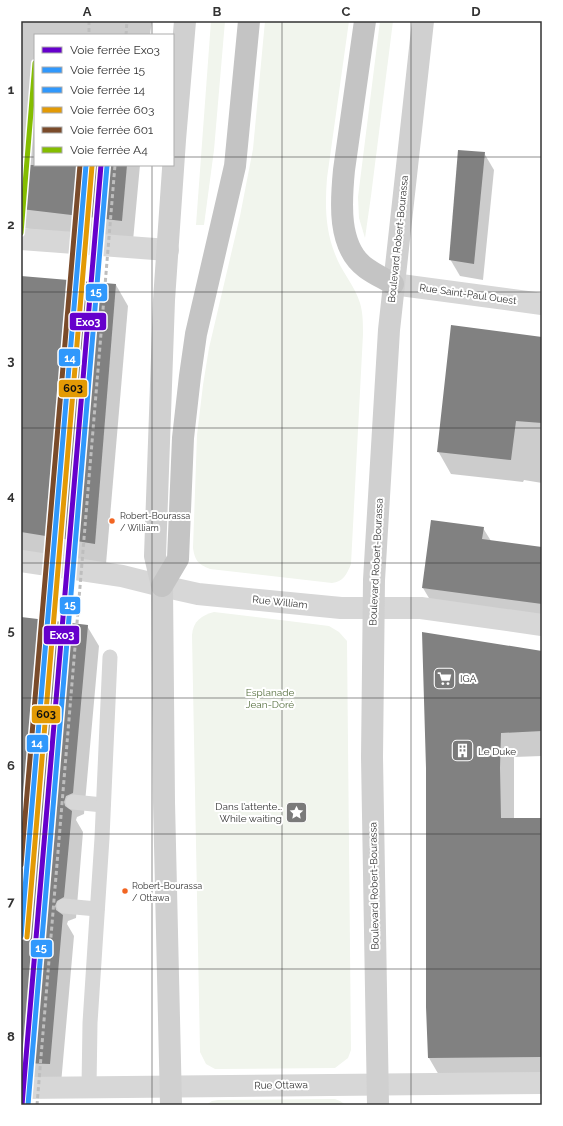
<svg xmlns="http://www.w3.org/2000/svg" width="563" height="1126" font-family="Raleway,sans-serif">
	<rect width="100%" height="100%" fill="#fff"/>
	<!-- green -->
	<g fill="#f1f5ed">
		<polygon points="211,21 225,21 214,150 204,225 196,225"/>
		<path d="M 265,21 L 349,21 L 327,178 C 325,204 325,229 335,254 C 341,271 355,286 360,303 C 363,313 363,324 363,334 L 351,564 C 347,574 343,582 332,583 L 210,569 C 198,564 195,561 193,548 L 197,435 L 203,385 L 209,348 L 240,216 L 253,149 Z"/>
		<polygon points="380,21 393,21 371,196 365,238 359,218 358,197"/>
		<path d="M 214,612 L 329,626 L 339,632 L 347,641 L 351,1050 L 348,1058 L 335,1068 L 215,1069 L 206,1064 L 200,1052 L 192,635 C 193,621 202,615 214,612 Z"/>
		<polygon points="335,1099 340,1101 346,1105 206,1105 212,1101 218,1100"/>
	</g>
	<!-- shadow -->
	<g fill="#0003">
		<polygon points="21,21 152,21 150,35 35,35 35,165 140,165 133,241 21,228"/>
		<polygon points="484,153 494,170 483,280 460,276 450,259"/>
		<polygon points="21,277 116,285 128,306 106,564 21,551"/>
		<polygon points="542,338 542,483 524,480 523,482 451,474 438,451"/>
		<polygon points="483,528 491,541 542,548 542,625 436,610 423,588"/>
		<polygon points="21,618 87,626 99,646 84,814 77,817 76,820 83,832 76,918 68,921 67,924 74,936 61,1084 21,1083"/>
		<polygon points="542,652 542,756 514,757 514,819 542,819 542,1081 443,1082 429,1058 427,768"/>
	</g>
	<!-- building -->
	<g fill="#818181">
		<polygon points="458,150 485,152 474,264 449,260"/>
		<polygon points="21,165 127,165 122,221 21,209"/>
		<polygon points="21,276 116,284 95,544 21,532"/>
		<polygon points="451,325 542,337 542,423 516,421 511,460 437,452"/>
		<polygon points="431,520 484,527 482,539 542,547 542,604 422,588"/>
		<polygon points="21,617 88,625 73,793 66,796 64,802 65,806 72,811 64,897 57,901 55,906 56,910 63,915 50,1064 21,1063"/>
		<polygon points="422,632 542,651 542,731 501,733 500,768 501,818 542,818 542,1057 428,1058 426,1007 426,768"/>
	</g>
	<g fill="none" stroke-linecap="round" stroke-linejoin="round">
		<!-- lane -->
		<g stroke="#d7d7d7" stroke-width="15">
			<polyline points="73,802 103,805"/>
			<polyline points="64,906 97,909"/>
			<polyline points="89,1087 90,1023 102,838 110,657"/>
		</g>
		<!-- street -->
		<g stroke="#d7d7d7" stroke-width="22">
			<polyline points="21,239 168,250"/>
			<polyline points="393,284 542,304"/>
			<polyline points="21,561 122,576 162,586 198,594 341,608 421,608 542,625"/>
			<polyline points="21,1088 542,1083"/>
		</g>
		<!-- secondary -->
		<g stroke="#d0d0d0" stroke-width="22">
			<polyline points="171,1105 164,802 162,586 155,556 164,300 175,140 185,21"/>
			<polyline points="378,1105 372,757 374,580 389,330 423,21"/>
		</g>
		<!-- highway -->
		<g stroke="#c4c4c4" stroke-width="22">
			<path d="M 365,21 L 344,170 C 341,201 337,247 366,268 C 374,274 385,279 393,284"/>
			<polyline points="162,586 178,559 183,438 190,376 196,334 235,166 249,21"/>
		</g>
		<!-- rail -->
		<g stroke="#bebebe" stroke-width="3" stroke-dasharray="4 3" stroke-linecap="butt">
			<polyline points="89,21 89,35"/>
			<polyline points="126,35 127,21"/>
			<polyline points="37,1105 115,165"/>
		</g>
		<defs>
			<polyline id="rail-1" points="22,1105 101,165"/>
			<polyline id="rail-2" points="28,1105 107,166"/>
			<polyline id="rail-3" points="21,936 86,165"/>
			<polyline id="rail-4" points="27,937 92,166"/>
			<polyline id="rail-5" points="21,865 80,165"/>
			<polyline id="rail-6" points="21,233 35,63"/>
		</defs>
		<!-- rail-1 casing -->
		<use href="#rail-1" stroke="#fff" stroke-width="8"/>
		<!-- rail-2 casing -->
		<use href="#rail-2" stroke="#fff" stroke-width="8"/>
		<!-- rail-3 casing -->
		<use href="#rail-3" stroke="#fff" stroke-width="8"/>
		<!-- rail-4 casing -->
		<use href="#rail-4" stroke="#fff" stroke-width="8"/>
		<!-- rail-5 casing -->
		<use href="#rail-5" stroke="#fff" stroke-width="8"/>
		<!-- rail-6 casing -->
		<use href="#rail-6" stroke="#fff" stroke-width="8"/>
		<!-- rail-1 -->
		<use href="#rail-1" stroke="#60c" stroke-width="5"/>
		<!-- rail-2 -->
		<use href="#rail-2" stroke="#3098fc" stroke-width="5"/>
		<!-- rail-3 -->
		<use href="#rail-3" stroke="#3098fc" stroke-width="5"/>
		<!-- rail-4 -->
		<use href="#rail-4" stroke="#e39a05" stroke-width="5"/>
		<!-- rail-5 -->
		<use href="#rail-5" stroke="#7a4b2a" stroke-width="5"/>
		<!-- rail-6 -->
		<use href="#rail-6" stroke="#84bd00" stroke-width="5"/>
	</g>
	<!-- grid -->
	<path fill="none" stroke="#333" stroke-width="1" stroke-opacity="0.55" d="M 152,21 L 152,35M 282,21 L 282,1105M 411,21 L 411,1105M 21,157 L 35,157M 173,157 L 542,157M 152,165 L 152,1105M 21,292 L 542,292M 21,428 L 542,428M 21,563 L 542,563M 21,698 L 542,698M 21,834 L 542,834M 21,969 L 542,969"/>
	<!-- icons -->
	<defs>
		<symbol id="supermarket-square" viewBox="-11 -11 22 22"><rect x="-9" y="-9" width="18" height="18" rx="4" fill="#7a7a7a" stroke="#fff"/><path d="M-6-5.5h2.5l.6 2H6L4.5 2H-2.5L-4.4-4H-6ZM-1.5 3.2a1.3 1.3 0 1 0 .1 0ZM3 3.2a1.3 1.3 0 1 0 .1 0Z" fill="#fff"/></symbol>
		<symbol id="building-square" viewBox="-11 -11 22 22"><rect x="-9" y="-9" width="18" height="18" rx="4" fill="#7a7a7a" stroke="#fff"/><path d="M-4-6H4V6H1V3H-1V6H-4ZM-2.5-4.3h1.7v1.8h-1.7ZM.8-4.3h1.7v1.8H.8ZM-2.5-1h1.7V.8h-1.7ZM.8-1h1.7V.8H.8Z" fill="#fff"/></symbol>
		<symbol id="sight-square" viewBox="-11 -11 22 22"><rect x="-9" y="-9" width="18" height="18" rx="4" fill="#7a7a7a" stroke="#fff"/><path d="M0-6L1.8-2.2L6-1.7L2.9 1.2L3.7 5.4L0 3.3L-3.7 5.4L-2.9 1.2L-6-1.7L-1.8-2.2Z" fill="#fff"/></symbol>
	</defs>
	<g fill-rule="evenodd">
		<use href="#supermarket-square" x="432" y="666" width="25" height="25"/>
		<use href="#building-square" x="450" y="738" width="25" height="25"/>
		<use href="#sight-square" x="284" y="800" width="25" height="25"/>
	</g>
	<!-- markers -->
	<g fill="#f26522" stroke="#fff" stroke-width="1.5">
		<circle cx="112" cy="521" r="3.5"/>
		<circle cx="125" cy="891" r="3.5"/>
	</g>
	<g text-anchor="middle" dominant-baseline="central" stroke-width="4" stroke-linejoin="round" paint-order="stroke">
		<!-- bus labels -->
		<g font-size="9" fill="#333" stroke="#fff" text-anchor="start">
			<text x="120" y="516">Robert-Bourassa<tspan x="120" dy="12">/ William</tspan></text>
			<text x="132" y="886">Robert-Bourassa<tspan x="132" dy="12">/ Ottawa</tspan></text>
		</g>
		<!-- street labels -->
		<g font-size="10" fill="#333" stroke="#fff">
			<text transform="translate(398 239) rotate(-84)">Boulevard Robert-Bourassa</text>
			<text transform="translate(468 294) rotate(8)">Rue Saint-Paul Ouest</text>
			<text transform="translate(376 562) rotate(-87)">Boulevard Robert-Bourassa</text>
			<text transform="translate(280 602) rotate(6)">Rue William</text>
			<text transform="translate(374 886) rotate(-91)">Boulevard Robert-Bourassa</text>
			<text transform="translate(281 1085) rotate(-1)">Rue Ottawa</text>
		</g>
		<!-- poi labels -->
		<g font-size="10" fill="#333" stroke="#fff" text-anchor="start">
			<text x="460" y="678">IGA</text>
			<text x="478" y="751">Le Duke</text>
			<text x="282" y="806" text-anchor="end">Dans l’attente…<tspan x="282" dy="12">While waiting</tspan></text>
		</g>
		<!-- park labels -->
		<g font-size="10" fill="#56703f" stroke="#fff">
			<text x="270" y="692">Esplanade<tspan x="270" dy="12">Jean-Doré</tspan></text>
		</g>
	</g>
	<g stroke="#fff" stroke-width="1.5">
		<rect x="85" y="283" width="23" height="19" rx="4" fill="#3098fc"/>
		<rect x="69" y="312" width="38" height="19" rx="4" fill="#60c"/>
		<rect x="58" y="348" width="23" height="19" rx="4" fill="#3098fc"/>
		<rect x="58" y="379" width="30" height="19" rx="4" fill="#e39a05"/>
		<rect x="59" y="596" width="22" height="19" rx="4" fill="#3098fc"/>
		<rect x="43" y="625" width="37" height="20" rx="4" fill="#60c"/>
		<rect x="31" y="705" width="30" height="19" rx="4" fill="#e39a05"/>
		<rect x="26" y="734" width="23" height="19" rx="4" fill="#3098fc"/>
		<rect x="30" y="939" width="23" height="19" rx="4" fill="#3098fc"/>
	</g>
	<g font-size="11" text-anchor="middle" font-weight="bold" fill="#fff">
		<text x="96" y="296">15</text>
		<text x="88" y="326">Exo3</text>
		<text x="70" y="362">14</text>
		<text x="70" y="609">15</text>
		<text x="62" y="639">Exo3</text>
		<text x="37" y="747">14</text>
		<text x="41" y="952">15</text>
	</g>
	<g font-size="11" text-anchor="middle" font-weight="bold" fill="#111">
		<text x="73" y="392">603</text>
		<text x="46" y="718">603</text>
	</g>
	<!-- border -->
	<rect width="563" height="1126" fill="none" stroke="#ffffff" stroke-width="44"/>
	<!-- legend -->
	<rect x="34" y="34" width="140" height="132" fill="#ffffff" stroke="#adadad"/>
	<rect x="42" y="47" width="20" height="6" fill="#6600cc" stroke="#adadad"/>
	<text x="70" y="54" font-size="12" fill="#333333">Voie ferrée Exo3</text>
	<rect x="42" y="67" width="20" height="6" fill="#3098fc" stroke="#adadad"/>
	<text x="70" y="74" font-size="12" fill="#333333">Voie ferrée 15</text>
	<rect x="42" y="87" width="20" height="6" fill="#3098fc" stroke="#adadad"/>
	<text x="70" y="94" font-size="12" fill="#333333">Voie ferrée 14</text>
	<rect x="42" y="107" width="20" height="6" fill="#e39a05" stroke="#adadad"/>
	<text x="70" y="114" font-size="12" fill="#333333">Voie ferrée 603</text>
	<rect x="42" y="127" width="20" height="6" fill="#7a4b2a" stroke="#adadad"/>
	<text x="70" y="134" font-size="12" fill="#333333">Voie ferrée 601</text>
	<rect x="42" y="147" width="20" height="6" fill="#84bd00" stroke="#adadad"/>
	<text x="70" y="154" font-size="12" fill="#333333">Voie ferrée A4</text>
	<rect x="22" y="22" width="519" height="1082" fill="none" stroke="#333" stroke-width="1.5"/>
	<g font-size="13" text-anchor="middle" font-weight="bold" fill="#333">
		<text x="87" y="16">A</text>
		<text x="217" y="16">B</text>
		<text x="346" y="16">C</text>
		<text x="476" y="16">D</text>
		<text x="11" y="94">1</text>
		<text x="11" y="229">2</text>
		<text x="11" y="365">3</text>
		<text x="11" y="500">4</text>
		<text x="11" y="635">5</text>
		<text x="11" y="770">6</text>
		<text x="11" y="906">7</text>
		<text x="11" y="1041">8</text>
	</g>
</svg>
